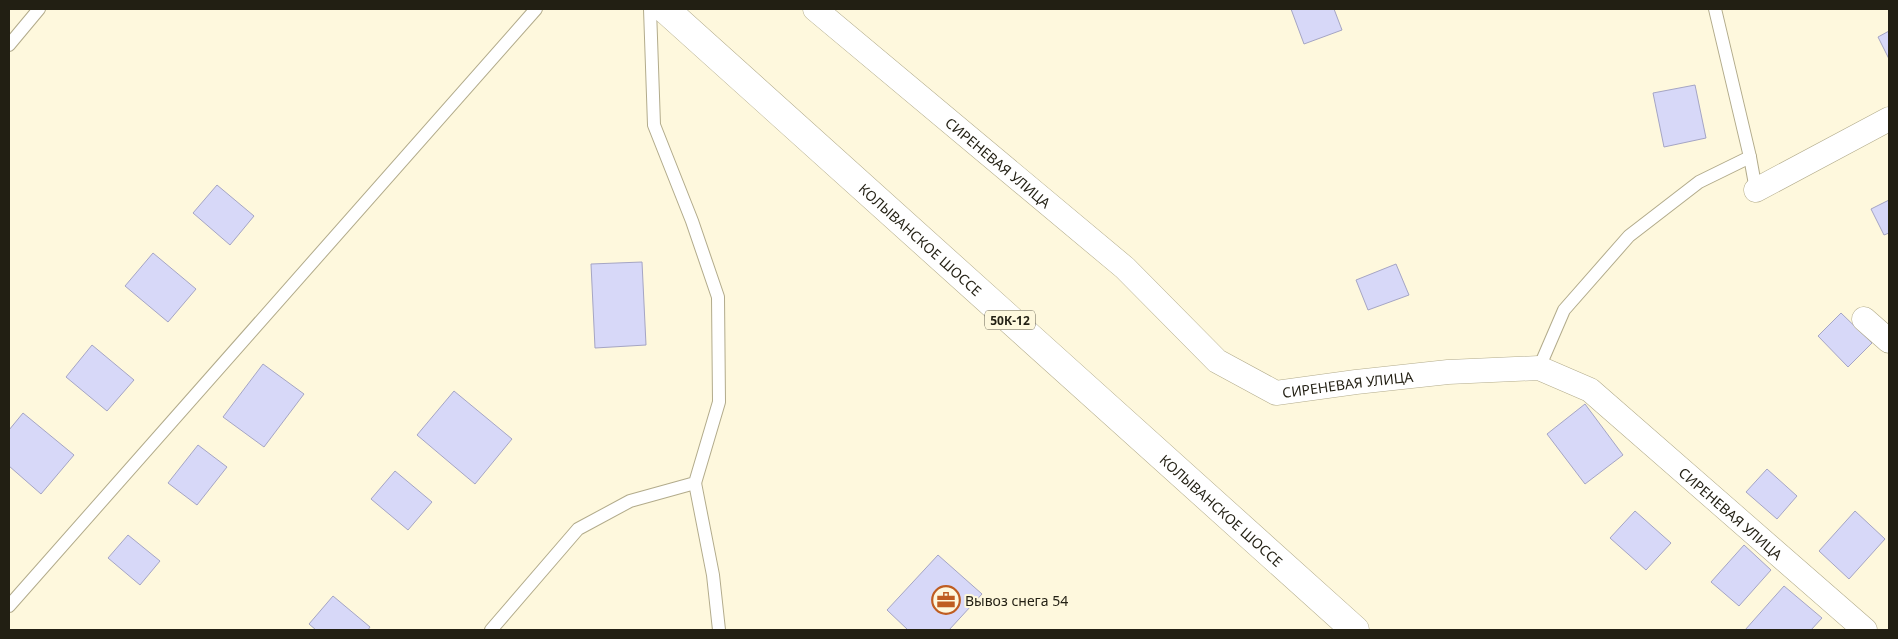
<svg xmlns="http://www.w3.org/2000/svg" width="1898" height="639" font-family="'Noto Sans',sans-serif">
	<rect width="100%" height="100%" fill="#fef8dd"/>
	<!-- building -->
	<g fill="#d7d8f8" stroke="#a5a5c4">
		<polygon points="1291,9 1334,9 1342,30 1304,44"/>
		<polygon points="1889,31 1889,59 1878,37"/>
		<polygon points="1695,85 1706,138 1664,147 1653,93"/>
		<polygon points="217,185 254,216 230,245 193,213"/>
		<polygon points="1889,200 1889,233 1884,235 1871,209"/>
		<polygon points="153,253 196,289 168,322 125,286"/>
		<polygon points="642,262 646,345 595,348 591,264"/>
		<polygon points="1396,264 1409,295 1368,310 1356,280"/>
		<polygon points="1841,313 1872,343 1848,367 1818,336"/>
		<polygon points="92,345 134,380 107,411 66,377"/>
		<polygon points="263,364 304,394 264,447 223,417"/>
		<polygon points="454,391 512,439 475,484 417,435"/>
		<polygon points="1585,404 1623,455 1585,484 1547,434"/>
		<polygon points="23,413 74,455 41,494 9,466 9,430"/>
		<polygon points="198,445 227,467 197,505 168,483"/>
		<polygon points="1767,469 1797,496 1777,519 1746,492"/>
		<polygon points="395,471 432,502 408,530 371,499"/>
		<polygon points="1635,511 1671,543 1646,570 1610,538"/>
		<polygon points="1855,511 1885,539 1849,579 1819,551"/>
		<polygon points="128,535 160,561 140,585 108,558"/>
		<polygon points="1744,545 1771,570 1739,606 1711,582"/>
		<polygon points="938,555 982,594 949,630 908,630 887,610"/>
		<polygon points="1784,586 1822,618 1811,630 1745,630"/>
		<polygon points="333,596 370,627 368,630 316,630 309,624"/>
	</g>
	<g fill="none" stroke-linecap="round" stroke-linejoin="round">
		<defs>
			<g id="lane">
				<polyline points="1715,9 1750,157 1756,190"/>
				<polyline points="9,45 39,9"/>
				<polyline points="1539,368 1564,310 1629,236 1699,182 1750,157"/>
				<polyline points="695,483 713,575 719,630"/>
				<polyline points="9,606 536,9"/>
				<polyline points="491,630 578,529 630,501 695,483 719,402 718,297 692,221 654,125 650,9"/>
			</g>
			<g id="street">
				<path id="s1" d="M 815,9 L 1125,268 L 1217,361 L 1276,393 L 1356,382 L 1448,372 L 1539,368 L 1590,390 L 1865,630"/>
				<polyline points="1756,190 1889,119"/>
				<polyline points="1864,319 1889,341"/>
			</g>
			<g id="primary">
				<path id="s2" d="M 665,9 L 1355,630"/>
			</g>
		</defs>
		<!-- lane casing -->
		<use href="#lane" stroke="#b2ab8b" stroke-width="14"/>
		<!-- street casing -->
		<use href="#street" stroke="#b2ab8b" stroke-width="25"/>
		<!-- primary casing -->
		<use href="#primary" stroke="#b2ab8b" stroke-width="29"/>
		<!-- lane -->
		<use href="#lane" stroke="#fff" stroke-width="12"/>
		<!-- street -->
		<use href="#street" stroke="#fff" stroke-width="24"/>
		<!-- primary -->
		<use href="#primary" stroke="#fff" stroke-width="28"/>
	</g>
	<!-- icons -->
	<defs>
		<symbol id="office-ring" viewBox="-11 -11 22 22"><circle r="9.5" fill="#fef8dd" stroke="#bf5d21" stroke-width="1.5"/><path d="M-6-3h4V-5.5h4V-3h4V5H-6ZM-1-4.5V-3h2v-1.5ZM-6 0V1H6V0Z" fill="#bf5d21"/></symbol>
	</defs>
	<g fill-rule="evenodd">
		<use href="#office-ring" x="930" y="584" width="32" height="32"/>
	</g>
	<g text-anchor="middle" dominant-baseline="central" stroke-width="4" stroke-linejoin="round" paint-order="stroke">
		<!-- shield labels -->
		<rect fill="#fef8dd" stroke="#646050" stroke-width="1" x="985" y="310.5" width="50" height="19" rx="4"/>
		<g font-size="12" font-weight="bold" fill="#221f13">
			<text x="1010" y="320">50К-12</text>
		</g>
		<!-- street labels -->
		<g font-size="14" fill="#221f13" stroke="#fef8dd">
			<text stroke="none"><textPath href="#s1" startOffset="239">СИРЕНЕВАЯ УЛИЦА</textPath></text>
			<text stroke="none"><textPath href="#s2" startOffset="344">КОЛЫВАНСКОЕ ШОССЕ</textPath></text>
			<text stroke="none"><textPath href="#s1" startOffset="674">СИРЕНЕВАЯ УЛИЦА</textPath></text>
			<text stroke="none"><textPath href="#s2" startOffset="749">КОЛЫВАНСКОЕ ШОССЕ</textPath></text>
			<text stroke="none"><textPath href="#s1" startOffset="1109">СИРЕНЕВАЯ УЛИЦА</textPath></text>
		</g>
		<!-- poi labels -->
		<g font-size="14" fill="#221f13" stroke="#fef8dd" text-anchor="start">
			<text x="965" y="600">Вывоз снега 54</text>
		</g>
	</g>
	<!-- border -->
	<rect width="1898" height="639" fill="none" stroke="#221f13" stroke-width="20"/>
</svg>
